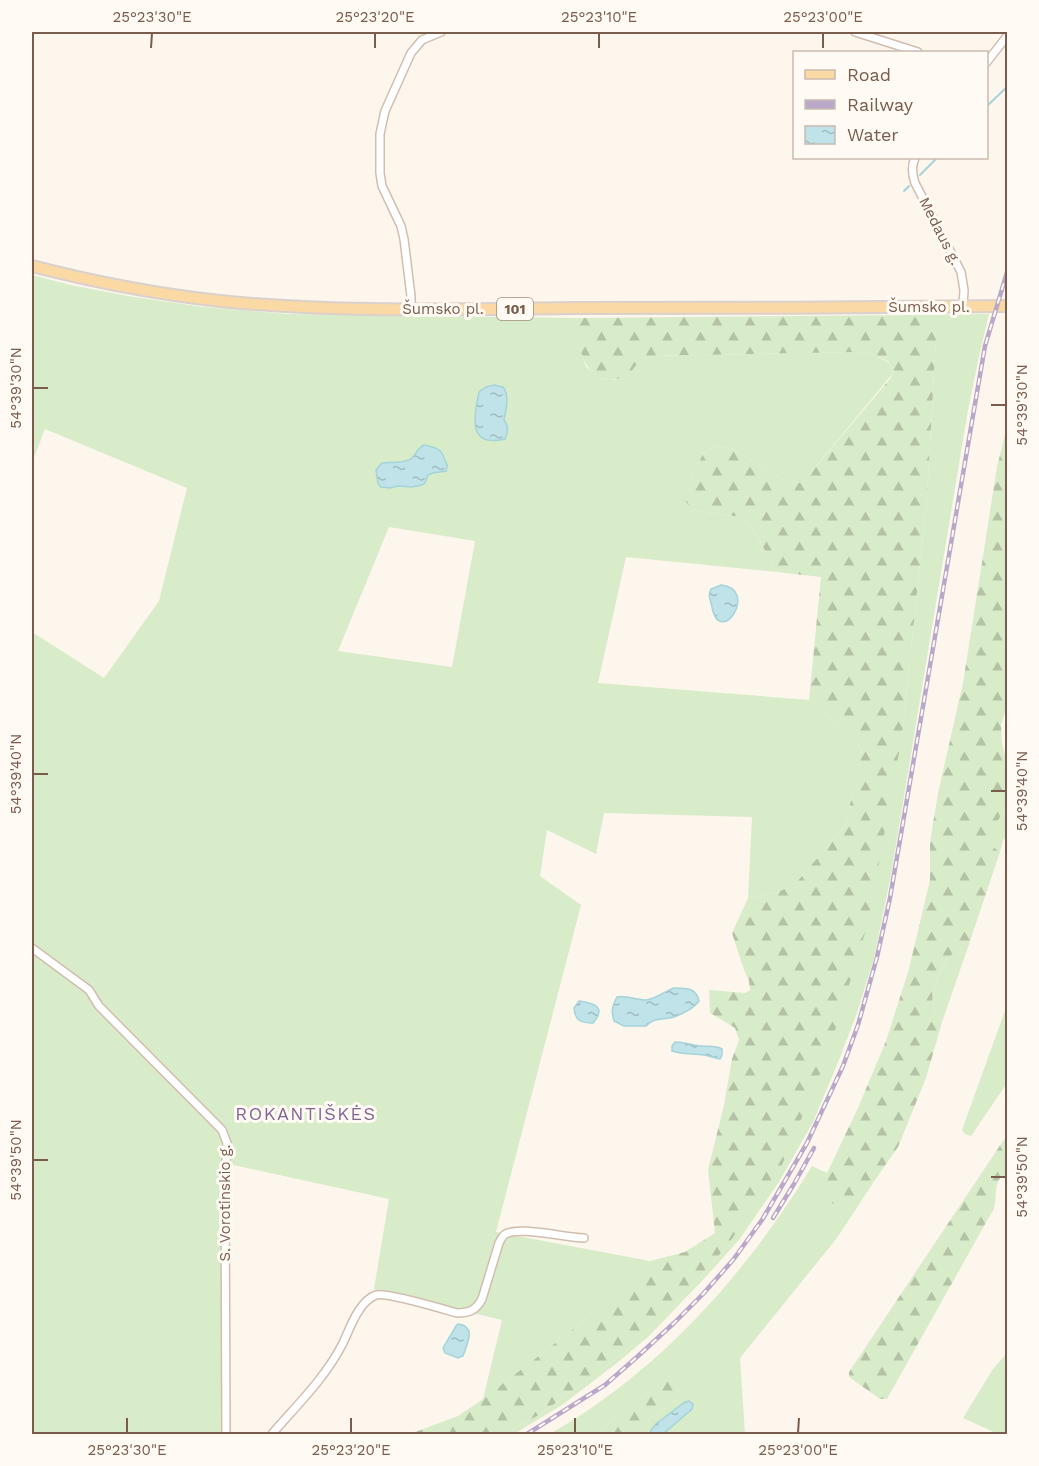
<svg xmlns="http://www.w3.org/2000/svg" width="1039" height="1466" font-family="'Work Sans',sans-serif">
	<defs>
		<pattern id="forest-firs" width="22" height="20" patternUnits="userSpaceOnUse" patternTransform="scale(1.5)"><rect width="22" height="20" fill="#d8ecc9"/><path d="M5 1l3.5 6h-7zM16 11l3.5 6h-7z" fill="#b4c2a5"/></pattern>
		<pattern id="water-ripples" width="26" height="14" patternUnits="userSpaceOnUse" patternTransform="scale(1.5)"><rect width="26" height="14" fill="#bfe3e8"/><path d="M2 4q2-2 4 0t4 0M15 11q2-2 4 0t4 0" fill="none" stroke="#a0bbbe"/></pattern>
	</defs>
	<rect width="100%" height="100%" fill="#fdf6ec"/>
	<!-- grass -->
	<g fill="#d8ecc9" fill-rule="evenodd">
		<path d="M 32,275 L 71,285 L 128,296 L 203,307 L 289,314 L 577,318 L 581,353 L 586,367 L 603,379 L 615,380 L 630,372 L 639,360 L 650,356 L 857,352 L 874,355 L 888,362 L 894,372 L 802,483 L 788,482 L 731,448 L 715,446 L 703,454 L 687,486 L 693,510 L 741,517 L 750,524 L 777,572 L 626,557 L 598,683 L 809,700 L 857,741 L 862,754 L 845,826 L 795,884 L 778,892 L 748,898 L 752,817 L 604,813 L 596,854 L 547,830 L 540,876 L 581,905 L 496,1232 L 650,1261 L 605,1303 L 558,1341 L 483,1399 L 502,1320 L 374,1289 L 389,1199 L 224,1163 L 221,1339 L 229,1434 L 32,1434 L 32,632 L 104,678 L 159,601 L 187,488 L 45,429 L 32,463 ZM 424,445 C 435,447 443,449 445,461 L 437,472 L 428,476 L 425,483 L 412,487 L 398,486 L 404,461 L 412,459 L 420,447 ZM 389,527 L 475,541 L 452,667 L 338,651 Z"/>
		<path d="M 989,314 L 980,352 L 968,410 L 891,875 L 874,958 L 857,1013 L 837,1065 L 813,1122 L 779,1182 L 739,1240 L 700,1283 L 649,1336 L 617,1363 L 562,1405 L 514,1434 L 504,1434 L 539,1415 L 626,1352 L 678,1302 L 727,1246 L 902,736 L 927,497 L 936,338 C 932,323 926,321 912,315 Z"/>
		<polygon points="1007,795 1007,837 1003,840 1000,852 989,844 990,835 1005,808"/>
		<path d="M 966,953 L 942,1022 C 923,997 936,983 947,958 L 953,954 Z"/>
		<polygon points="1007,1005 1007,1083 971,1136 965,1134 962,1130"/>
		<path d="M 812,1166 L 827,1173 L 823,1189 L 850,1202 L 875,1180 L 837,1238 L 740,1358 L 745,1434 L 630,1434 L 676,1400 L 666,1379 L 595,1434 L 550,1434 C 661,1370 746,1274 812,1166 Z"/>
		<polygon points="1007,1353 1007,1434 998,1434 963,1418 993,1369"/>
	</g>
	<!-- forest -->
	<g fill="url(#forest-firs)">
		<path d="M 912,315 C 926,321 932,323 936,338 L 927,497 L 902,736 L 868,923 L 827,1057 L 782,1165 L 727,1246 L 678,1302 L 626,1352 L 539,1415 L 504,1434 L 405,1434 L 418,1431 L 458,1416 L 483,1399 L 558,1341 L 605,1303 L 650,1261 L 685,1252 L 715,1233 L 708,1170 L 724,1105 L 732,1059 L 739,1040 L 735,1028 L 710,1013 L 709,990 L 745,993 L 750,990 L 749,981 L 744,970 L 732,933 L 748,898 L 778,892 L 795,884 L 845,826 L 862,753 L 857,741 L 809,700 L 821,577 L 777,572 L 750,524 L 741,517 L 693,510 L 686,502 L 687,486 L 703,454 L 715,446 L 731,448 L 788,482 L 802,483 L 889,380 L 894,372 L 888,361 L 874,355 L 857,352 L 650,356 C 634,361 639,365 629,373 C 609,388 589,376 582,355 C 578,344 578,330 577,318 Z"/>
		<path d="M 1007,426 L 1008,703 L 1001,725 L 1002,743 L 1007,762 L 1007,795 L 1005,808 L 990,835 L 989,844 L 1000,852 L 966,953 L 953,954 L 947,958 C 936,982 923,998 942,1022 L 926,1078 L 898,1147 L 875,1180 L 850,1202 L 836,1205 L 825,1200 L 822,1189 L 827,1173 L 858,1108 L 886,1041 L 909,969 L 930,880 L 930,842 L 938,793 L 963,683 L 997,467 Z"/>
		<path d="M 1007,1135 L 1007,1176 L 1000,1178 C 993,1189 998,1198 993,1210 L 887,1399 L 880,1399 L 849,1377 L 849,1372 Z"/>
		<path d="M 666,1379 C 681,1378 684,1389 676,1400 L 630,1434 L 595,1434 Z"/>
	</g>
	<!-- water -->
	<g fill="url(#water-ripples)" stroke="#a5d3da" stroke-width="1.5">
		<path d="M 494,385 L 503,387 C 510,396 506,409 504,420 C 509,427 508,432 505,439 C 467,448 474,417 479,392 L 486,387 Z"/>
		<path d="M 424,445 C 436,448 441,448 445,460 C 448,468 448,463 446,471 L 433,473 L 428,475 L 425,483 L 422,485 L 412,487 L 398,486 L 390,488 L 381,487 L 378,484 L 376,470 L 382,463 C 391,462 406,464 413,457 C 417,452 418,448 424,445 Z"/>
		<path d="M 721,585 C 760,589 720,649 712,607 C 711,600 707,596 711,589 Z"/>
		<path d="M 674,988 C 685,988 696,987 699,1001 C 694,1008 682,1014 674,1017 C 663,1020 654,1017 646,1026 L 624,1026 L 614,1021 C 611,1011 612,1006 617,997 C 627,995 636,1000 646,1000 C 656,999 665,991 674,988 Z"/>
		<path d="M 579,1001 C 594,1003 607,1007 593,1023 C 580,1023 575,1020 574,1008 Z"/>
		<path d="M 675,1042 C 684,1042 692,1045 701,1046 C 709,1047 715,1045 722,1049 L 722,1055 L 720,1059 C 714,1058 710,1056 704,1055 C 693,1053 684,1055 672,1051 L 672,1046 Z"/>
		<path d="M 458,1324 C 477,1326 467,1344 463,1356 L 458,1358 L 445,1353 L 443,1348 L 456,1326 Z"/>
		<polygon points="689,1401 693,1404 692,1409 663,1434 651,1434 651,1430 657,1423 685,1402"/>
	</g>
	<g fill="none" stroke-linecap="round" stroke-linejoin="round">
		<!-- stream -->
		<g stroke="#a5d3da" stroke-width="2">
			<polyline points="986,107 1008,86"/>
			<polyline points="920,175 937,158"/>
			<polyline points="904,191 909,186"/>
		</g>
		<defs>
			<g id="street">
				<polyline points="855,32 918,52"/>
				<polyline points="986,63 1008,35"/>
				<path d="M 915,158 C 911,166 912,174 915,183 L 961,272 L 964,290 L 963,306"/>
				<polyline points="411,309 411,296 404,239 401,226 382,186 380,173 380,134 385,111 411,53 422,40 441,32"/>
				<polyline points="32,948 89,990 99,1006 222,1130 227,1143 225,1182 226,1434"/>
				<path d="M 272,1434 C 297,1405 326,1377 343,1343 C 350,1328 359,1301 376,1295 C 386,1292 443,1309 457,1313 C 470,1313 476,1310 482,1299 L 499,1243 C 499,1243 503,1235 504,1235 C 516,1225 566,1238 584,1238"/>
			</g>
			<path id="primary" d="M 32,266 C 94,282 156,294 220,301 C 338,313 457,309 574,308 C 719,308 863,308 1008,306"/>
		</defs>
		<!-- street casing -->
		<use href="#street" stroke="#d1beb0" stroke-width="10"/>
		<!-- primary casing -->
		<use href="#primary" stroke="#dad1cd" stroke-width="14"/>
		<!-- street -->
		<use href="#street" stroke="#fff" stroke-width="7"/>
		<!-- primary -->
		<use href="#primary" stroke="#fbd9a5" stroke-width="10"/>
		<defs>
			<g id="rail">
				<polyline points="773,1218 794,1184 814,1148"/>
				<polyline points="527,1434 605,1385 637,1357 674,1323 703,1294 733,1260 762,1220 807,1143 843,1066 858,1025 877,957 890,898 985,346 1008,269"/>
			</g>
		</defs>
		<!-- rail casing -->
		<use href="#rail" stroke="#b9a8c9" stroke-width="4.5"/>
		<!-- rail -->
		<use href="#rail" stroke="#fffaf3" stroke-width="2" stroke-dasharray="7" stroke-linecap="butt"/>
	</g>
	<!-- ticks -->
	<path fill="none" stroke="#7a5c4d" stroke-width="2" d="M 151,48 L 152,33M 375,48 L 375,33M 599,48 L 599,33M 823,48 L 823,33M 33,388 L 48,388M 991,405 L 1006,405M 33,774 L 48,774M 991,791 L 1006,791M 33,1160 L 48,1160M 991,1177 L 1006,1177M 127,1433 L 127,1418M 351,1433 L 351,1418M 575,1433 L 575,1418M 798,1433 L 799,1418"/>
	<g text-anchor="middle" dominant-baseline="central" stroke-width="6" stroke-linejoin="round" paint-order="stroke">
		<!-- shield labels -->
		<rect fill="#fffaf3" stroke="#a28b7f" stroke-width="1.5" x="497" y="298" width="36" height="22" rx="4.5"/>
		<g font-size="14" font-weight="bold" fill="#7a5c4d">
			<text x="515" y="309">101</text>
		</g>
		<!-- street labels -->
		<g font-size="15" fill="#7a5c4d" stroke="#fffaf3">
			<text transform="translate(940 231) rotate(63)">Medaus g.</text>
			<text x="929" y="307">Šumsko pl.</text>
			<text x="443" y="309">Šumsko pl.</text>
			<text transform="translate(225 1203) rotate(-90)">S. Vorotinskio g.</text>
		</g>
		<!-- quarter labels -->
		<g font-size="18" letter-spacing="1.5" fill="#846695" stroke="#fffaf3">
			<text x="306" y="1113">ROKANTIŠKĖS</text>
		</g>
	</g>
	<!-- border -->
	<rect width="1039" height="1466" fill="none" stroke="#fffaf3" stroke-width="66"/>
	<!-- legend -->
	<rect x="793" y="51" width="195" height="108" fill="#fffaf3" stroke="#cabbb1" stroke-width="1.5"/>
	<rect x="805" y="70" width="30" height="9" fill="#fbd9a5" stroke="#cabbb1" stroke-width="1.5"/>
	<text x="847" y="81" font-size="18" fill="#7a5c4d">Road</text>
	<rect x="805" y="100" width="30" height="9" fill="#b9a8c9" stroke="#cabbb1" stroke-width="1.5"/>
	<text x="847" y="111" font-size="18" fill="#7a5c4d">Railway</text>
	<rect x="805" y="126" width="30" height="18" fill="url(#water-ripples)" stroke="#cabbb1" stroke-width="1.5"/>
	<text x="847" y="141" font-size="18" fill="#7a5c4d">Water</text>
	<rect x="33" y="33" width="973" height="1400" fill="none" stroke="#7a5c4d" stroke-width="2"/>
	<g font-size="15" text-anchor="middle" fill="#7a5c4d">
		<text x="152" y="22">25°23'30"E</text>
		<text x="375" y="22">25°23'20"E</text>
		<text x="599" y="22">25°23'10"E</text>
		<text x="823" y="22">25°23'00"E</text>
		<text transform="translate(16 388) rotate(-90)" y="5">54°39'30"N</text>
		<text transform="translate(1022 405) rotate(-90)" y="5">54°39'30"N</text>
		<text transform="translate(16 774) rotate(-90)" y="5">54°39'40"N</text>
		<text transform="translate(1022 791) rotate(-90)" y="5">54°39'40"N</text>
		<text transform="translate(16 1160) rotate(-90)" y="5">54°39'50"N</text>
		<text transform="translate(1022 1177) rotate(-90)" y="5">54°39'50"N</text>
		<text x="127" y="1455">25°23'30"E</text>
		<text x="351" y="1455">25°23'20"E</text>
		<text x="575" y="1455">25°23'10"E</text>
		<text x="798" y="1455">25°23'00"E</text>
	</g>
</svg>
